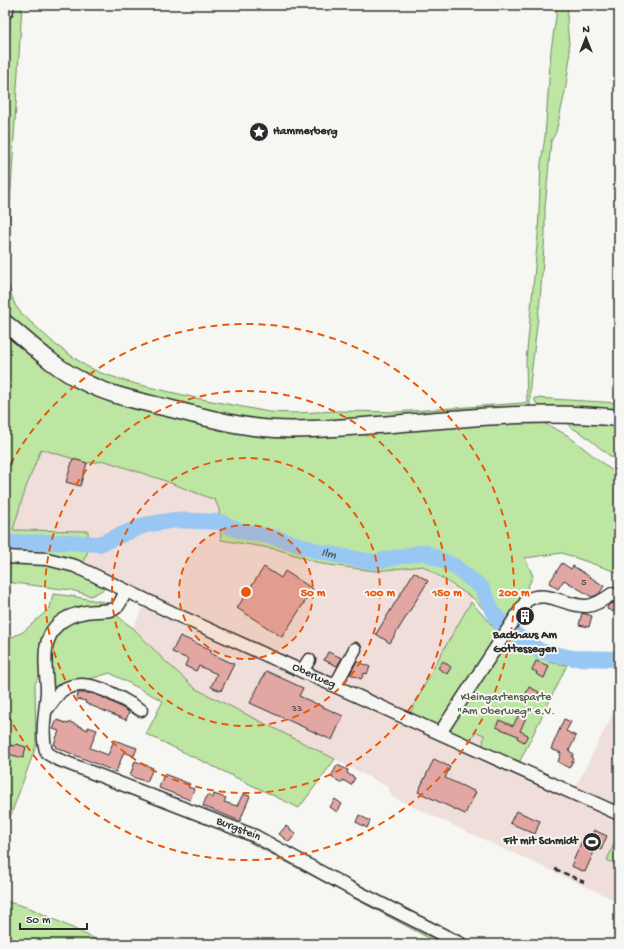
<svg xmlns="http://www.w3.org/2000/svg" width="624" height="949" font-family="'Gochi Hand',sans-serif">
	<rect width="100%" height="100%" fill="#f6f6f2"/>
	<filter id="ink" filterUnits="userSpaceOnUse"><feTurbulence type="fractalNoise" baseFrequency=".025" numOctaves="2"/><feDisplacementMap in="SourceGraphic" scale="8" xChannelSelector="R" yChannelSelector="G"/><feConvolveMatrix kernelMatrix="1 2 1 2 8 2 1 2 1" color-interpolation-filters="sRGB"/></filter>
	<g filter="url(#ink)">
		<!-- built -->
		<polygon fill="#f0deda" points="41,449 87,463 105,461 160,479 216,500 219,509 221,540 276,549 322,564 375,571 423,566 473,598 441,654 410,713 447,732 476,731 484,735 483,746 567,784 576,786 619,702 619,902 392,797 388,787 335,759 196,689 164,660 133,628 149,596 94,570 91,567 83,562 88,551 13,531 25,490"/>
		<!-- green -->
		<g fill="#bce6a2" stroke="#748866">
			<polygon points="11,5 22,5 6,272 9,288 15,305 21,313 56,345 86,366 101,373 136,384 196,398 269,412 295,413 339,411 397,412 523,403 527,402 526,361 538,235 541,163 545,137 551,50 556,17 557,5 568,5 567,21 570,57 565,92 556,132 551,141 545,208 545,234 540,300 530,384 530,406 528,408 333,423 248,421 113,388 62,363 15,322 8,313 5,294 5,104"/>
			<polygon points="5,334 71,381 260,434 531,421 546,424 567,435 619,476 619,573 562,553 525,558 533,576 517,609 507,623 506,621 502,629 473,598 423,566 375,571 322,564 276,549 221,540 219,509 215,500 160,479 105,461 87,463 41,449 25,490 13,530 88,531 88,551 83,562 47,555 5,554"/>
			<polygon points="534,398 619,403 619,413 540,407 536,403"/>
			<polygon points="570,420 619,424 619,463 584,435 569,426"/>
			<polygon points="5,561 61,565 108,587 91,596 71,590 5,582"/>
			<polygon points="53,594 71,596 109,603 106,607 86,608 43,645 40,674 35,684 36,746 5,831 5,640 23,632 50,608"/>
			<polygon points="471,602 500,634 443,721 434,725 410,713 441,654"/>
			<polygon points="115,614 126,623 133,628 164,660 196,689 335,759 299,808 146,734 163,701 110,673 49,691 51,644 64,622 78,615"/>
			<path d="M 514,642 C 529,653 547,663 567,665 L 519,763 L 483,746 L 484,735 L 476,732 L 470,740 L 447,732 L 501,647 L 504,646 L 509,649 Z"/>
			<polygon points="242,833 454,944 440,944 234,834"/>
			<polygon points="618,835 619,835 619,866 607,860"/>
			<polygon points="5,901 30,908 106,944 5,944"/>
		</g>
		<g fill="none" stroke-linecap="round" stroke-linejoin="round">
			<!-- river -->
			<path stroke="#98c7f3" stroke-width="16" id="s1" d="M 5,543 L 67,542 L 99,544 L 145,525 L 175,520 L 220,522 L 237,530 L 278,538 L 320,552 L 373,562 L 424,552 L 454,566 L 482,588 L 494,614 L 501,623 L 516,635 L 540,651 L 573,658 L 619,659"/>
		</g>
		<!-- building -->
		<g fill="#e2a7a2" stroke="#2b2b2b">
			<polygon points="73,459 87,463 80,486 66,482"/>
			<polygon points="562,563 571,569 573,566 604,586 599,594 592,597 564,580 558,589 549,583"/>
			<polygon points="264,567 281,578 285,571 313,589 282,637 237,608"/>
			<polygon points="414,572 428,581 390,643 376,634"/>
			<polygon points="613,603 619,604 619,614 607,609 608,605"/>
			<polygon points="582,613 592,616 589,627 579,625"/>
			<polygon points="180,636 212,650 210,653 234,664 221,691 211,687 217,674 199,666 196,671 185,666 188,659 172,652"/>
			<polygon points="328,652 342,658 337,666 324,660"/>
			<polygon points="357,661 370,667 367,674 364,673 361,679 350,674"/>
			<polygon points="443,661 451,667 447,674 438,668"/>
			<polygon points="536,661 549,666 544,678 536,674 537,672 532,670"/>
			<polygon points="266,671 303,688 299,696 343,716 332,740 250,703"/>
			<polygon points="529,687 539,692 535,699 526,694"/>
			<polygon points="78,693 91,693 100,696 119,706 129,712 126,720 85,703 86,701 77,699"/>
			<polygon points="521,710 528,713 520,731 528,735 524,742 517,738 518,736 496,727 499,720 513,726"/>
			<polygon points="564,719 571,722 566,731 576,736 569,751 574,754 572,757 574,759 569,768 558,762 561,753 551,749"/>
			<polygon points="57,720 69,724 70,722 88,730 88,727 97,730 90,748 108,755 114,740 137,748 134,756 124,752 116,772 55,747 56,745 54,744 59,731 53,729"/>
			<polygon points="5,744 15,746 16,744 26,747 23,758 5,753"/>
			<polygon points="434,759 450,767 445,778 476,792 465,814 418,792"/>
			<polygon points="135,761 153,768 147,782 130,776"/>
			<polygon points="337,765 348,770 347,773 355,778 351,785 343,780 342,783 331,777"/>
			<polygon points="164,774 190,784 188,787 194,789 190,800 159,788"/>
			<polygon points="214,794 226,798 224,802 237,806 243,794 250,796 240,821 203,806 207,795 213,798"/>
			<polygon points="335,799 342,804 337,812 330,807"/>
			<polygon points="516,811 540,821 535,834 510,823"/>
			<polygon points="359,815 370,821 367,828 356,822"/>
			<polygon points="286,826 296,834 289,842 279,834"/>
			<polygon points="594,830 607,836 601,850 596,847 585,872 571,866 582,841 584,842 586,839 589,840"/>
		</g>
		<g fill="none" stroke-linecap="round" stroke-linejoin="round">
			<defs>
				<g id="minor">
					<path id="s2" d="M 5,557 L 47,559 L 75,566 L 175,614 L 619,814"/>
					<path id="s3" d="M 126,591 C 123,596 121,603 117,607 C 112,612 103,610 97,611 C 72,612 50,621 46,649 C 44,663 47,678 47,692 C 46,709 40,737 47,753 L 57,759 L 255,836 L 348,887 L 461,944"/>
					<polyline points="302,671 309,660"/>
					<polyline points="335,686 355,649"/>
					<path d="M 46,710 C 50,706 58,694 61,691 C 88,674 118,697 141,710"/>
					<path d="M 440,733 L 527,600 C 546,589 567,607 587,606 C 596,605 605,599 612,594 L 619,597"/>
				</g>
				<g id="major">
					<polyline points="5,10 5,5"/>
					<path d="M 5,323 C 30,343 52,366 82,381 C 108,395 139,401 168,408 C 203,417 239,427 275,429 C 309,431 344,427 378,425 C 458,419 539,409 619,418"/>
				</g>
			</defs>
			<!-- minor casing -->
			<use href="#minor" stroke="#2b2b2b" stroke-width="15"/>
			<!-- major casing -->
			<use href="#major" stroke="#2b2b2b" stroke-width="19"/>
			<!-- minor -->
			<use href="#minor" stroke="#f6f6f2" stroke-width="12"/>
			<!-- major -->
			<use href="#major" stroke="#f6f6f2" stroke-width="16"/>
			<!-- rail -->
			<polyline stroke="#2b2b2b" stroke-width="2.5" stroke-dasharray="6 3" stroke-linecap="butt" points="555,869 584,882"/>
		</g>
	</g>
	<!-- distance rings -->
	<circle cx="246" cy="592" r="67" fill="#e8590c" fill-opacity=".12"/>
	<g fill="none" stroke="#e8590c" stroke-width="2" stroke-dasharray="7 5">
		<circle cx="246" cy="592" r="67"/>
		<circle cx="246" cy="592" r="134"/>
		<circle cx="246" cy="592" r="201"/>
		<path d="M5 475A268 268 0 1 1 5 709"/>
	</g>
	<!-- icons -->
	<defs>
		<symbol id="sight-disc" viewBox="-11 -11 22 22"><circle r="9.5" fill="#2b2b2b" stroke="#f6f6f2"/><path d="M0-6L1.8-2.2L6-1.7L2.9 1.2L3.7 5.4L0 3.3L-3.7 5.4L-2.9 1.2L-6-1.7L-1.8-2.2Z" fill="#fff"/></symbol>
		<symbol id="building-disc" viewBox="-11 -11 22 22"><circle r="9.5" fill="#2b2b2b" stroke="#f6f6f2"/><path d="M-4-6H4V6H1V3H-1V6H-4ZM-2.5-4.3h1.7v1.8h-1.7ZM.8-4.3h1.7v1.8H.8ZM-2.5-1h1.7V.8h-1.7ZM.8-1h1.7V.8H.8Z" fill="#fff"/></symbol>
		<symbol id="stadium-disc" viewBox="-11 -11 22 22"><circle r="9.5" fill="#2b2b2b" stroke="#f6f6f2"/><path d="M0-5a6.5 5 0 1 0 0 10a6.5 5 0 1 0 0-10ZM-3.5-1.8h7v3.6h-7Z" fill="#fff"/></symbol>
	</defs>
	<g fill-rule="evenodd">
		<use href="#sight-disc" x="248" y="121" width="22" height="22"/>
		<use href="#building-disc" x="514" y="605" width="22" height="22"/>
		<use href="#stadium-disc" x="581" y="831" width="22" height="22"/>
	</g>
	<g text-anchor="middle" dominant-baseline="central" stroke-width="4" stroke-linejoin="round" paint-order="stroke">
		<!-- number labels -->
		<g font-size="10" fill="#594a49">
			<text x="584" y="583">5</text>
			<text x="297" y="709">33</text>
		</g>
		<!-- poi labels -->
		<g font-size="12" font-weight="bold" fill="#2b2b2b" stroke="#f6f6f2" text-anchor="start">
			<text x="273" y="132">Hammerberg</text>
			<text x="525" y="636" text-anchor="middle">Backhaus Am<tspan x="525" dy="14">Gottessegen</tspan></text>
			<text x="578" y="842" text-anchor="end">Fit mit Schmidt</text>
		</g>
		<!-- street labels -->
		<g font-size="12" fill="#2b2b2b" stroke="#f6f6f2">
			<text stroke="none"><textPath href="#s2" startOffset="334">Oberweg</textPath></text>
			<text stroke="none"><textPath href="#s3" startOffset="420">Burgstein</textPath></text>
		</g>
		<!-- park labels -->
		<g font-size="12" fill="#4f5a49" stroke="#f6f6f2">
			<text x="506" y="698">Kleingartensparte<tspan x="506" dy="14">"Am Oberweg" e.V.</tspan></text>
		</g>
		<!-- water labels -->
		<g font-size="13" font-style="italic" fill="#4c5a67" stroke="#f6f6f2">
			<text stroke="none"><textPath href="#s1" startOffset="333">Ilm</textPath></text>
		</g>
	</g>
	<circle cx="246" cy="592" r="6" fill="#e8590c" stroke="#f6f6f2" stroke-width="2"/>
	<g font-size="12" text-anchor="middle" font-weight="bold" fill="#e8590c" stroke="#f6f6f2" stroke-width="4" stroke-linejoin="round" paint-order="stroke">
		<text x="313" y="596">50 m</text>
		<text x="380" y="596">100 m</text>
		<text x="447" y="596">150 m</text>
		<text x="514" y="596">200 m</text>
	</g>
	<!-- margin -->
	<rect width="624" height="949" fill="none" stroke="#f6f6f2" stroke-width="20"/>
	<rect x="10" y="10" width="604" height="929" fill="none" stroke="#2b2b2b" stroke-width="1.5" filter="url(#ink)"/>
	<!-- north arrow -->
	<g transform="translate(586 38)" stroke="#f6f6f2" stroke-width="3" paint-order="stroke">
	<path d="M0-3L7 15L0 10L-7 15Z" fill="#2b2b2b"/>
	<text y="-6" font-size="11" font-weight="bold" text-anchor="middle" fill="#2b2b2b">N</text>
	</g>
	<!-- scale -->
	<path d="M20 923v6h67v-6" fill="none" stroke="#2b2b2b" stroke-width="2"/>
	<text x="26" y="923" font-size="12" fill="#2b2b2b" stroke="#f6f6f2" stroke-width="3" paint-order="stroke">50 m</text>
</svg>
